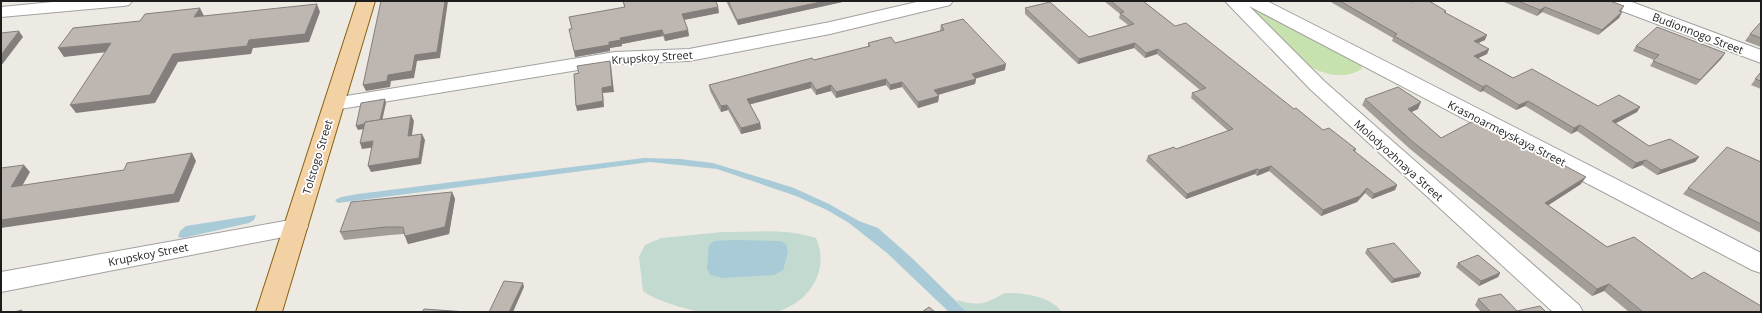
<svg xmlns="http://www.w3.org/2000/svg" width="1762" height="313" font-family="'Open Sans',sans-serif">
	<rect width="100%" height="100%" fill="#edeae4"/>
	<!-- grass -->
	<path fill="#c7e2ae" d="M 1253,9 L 1356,61 L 1361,65 L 1362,69 C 1346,79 1327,76 1311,67 L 1253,12 Z"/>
	<!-- wetland -->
	<g fill="#c2dacf">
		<path d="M 723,232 C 753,232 787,228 816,238 C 830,270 810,301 779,311 C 771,313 760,312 751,312 C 735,312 716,313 700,312 C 685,309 654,300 643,291 L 639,257 L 645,245 L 661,238 Z"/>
		<path d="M 1005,293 C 1024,293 1050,296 1062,312 L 967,312 L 956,300 C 980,306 983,305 1005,293 Z"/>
	</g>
	<!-- water -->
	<g fill="#a8cbd7">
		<polygon points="644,158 680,159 713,163 794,188 829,204 859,221 878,228 912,258 967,312 949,312 887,253 849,223 827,210 796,196 717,169 650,162 338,203 335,200 341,197 358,194"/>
		<polygon points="256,215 254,220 249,223 183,238 178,237 180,231 186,226"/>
		<polygon points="734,240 780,241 786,244 788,252 783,270 774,275 723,278 710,275 707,268 709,245 714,241"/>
	</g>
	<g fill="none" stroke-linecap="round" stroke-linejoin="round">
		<defs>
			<g id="minor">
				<polygon points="63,1 132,1 129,5 123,6 1,17 1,7"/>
				<polygon points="921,1 953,1 950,5 830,34 689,61 615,64 334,110 327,108 324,104 327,100 334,98 615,52 689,49 830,22"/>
				<polygon points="1225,1 1267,1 1761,253 1761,273 1752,270 1249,6 1324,81 1579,305 1583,312 1553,312 1310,89"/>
				<polygon points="1603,1 1629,1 1761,50 1761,63 1606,5"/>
				<polygon points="296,219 304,221 308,227 304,233 1,292 1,272"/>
			</g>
			<polygon id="major" points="357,1 375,1 282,312 256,312"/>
		</defs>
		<!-- minor casing -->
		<use href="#minor" stroke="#a1a1a1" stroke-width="2"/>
		<!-- major casing -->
		<use href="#major" stroke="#87610f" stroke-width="2"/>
		<!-- minor -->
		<use href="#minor" fill="#fff" fill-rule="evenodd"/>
		<!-- major -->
		<use href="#major" fill="#f2d1a4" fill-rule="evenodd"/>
	</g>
	<!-- wall -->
	<g fill="#a39d98">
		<polygon points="623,1 718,7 719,13 684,20 688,30 689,36 665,41 663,36 622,44 622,46 610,48 610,51 575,57 572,29 624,7"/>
		<polygon points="726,1 847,1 738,25"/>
		<polygon points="1104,1 1143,1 1175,26 1294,109 1323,130 1356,149 1355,152 1397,185 1395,190 1372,199 1365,193 1357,202 1321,216 1269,171 1257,176 1255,174 1186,199 1146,161 1148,156 1176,149 1228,131 1191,98 1192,93 1200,90 1157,54 1145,58 1134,48 1078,64 1025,14 1025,8 1089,37 1128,25 1119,18 1120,14"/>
		<polygon points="1329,1 1410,1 1412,2 1446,11 1446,13 1485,40 1478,43 1489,49 1487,54 1478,58 1513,78 1598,106 1640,107 1637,112 1615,123 1649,146 1699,157 1695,162 1657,175 1642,165 1632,169 1577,131 1571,134 1525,106 1516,110 1483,91 1480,92 1392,41 1393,38"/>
		<polygon points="1504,1 1610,1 1624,6 1621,12 1622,12 1619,18 1598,35 1542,12 1537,16 1504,2"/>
		<polygon points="1761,22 1761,47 1745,41 1750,34"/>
		<polygon points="941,25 1005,70 976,78 975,84 938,95 939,96 938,102 918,108 902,87 890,90 886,85 836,98 831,91 816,95 811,88 750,104 760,123 761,129 741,134 728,110 721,112 710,91 709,85 814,60 868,47 868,43 895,43 940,31"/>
		<polygon points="1636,46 1725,53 1721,59 1696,85 1650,66 1654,60 1633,51"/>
		<polygon points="1761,72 1761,89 1751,85"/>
		<polygon points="1365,99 1418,109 1411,112 1441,138 1581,184 1548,205 1607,247 1692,279 1761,312 1629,312 1604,291 1592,296 1410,149 1362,105"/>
		<polygon points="1761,162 1761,233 1683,194 1688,188"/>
		<polygon points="452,192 455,199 449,234 408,244 404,234 390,235 344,240 340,232"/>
		<polygon points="1367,249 1419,277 1391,283 1365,253"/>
		<polygon points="1458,263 1500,273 1498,277 1479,286 1456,267"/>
		<polygon points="1478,299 1517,311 1546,312 1481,312 1475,305"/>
	</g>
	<!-- shaded-wall -->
	<g fill="#847f7c">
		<polygon points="445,1 448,1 440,58 417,61 414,78 391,81 390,87 366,91 363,85 388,75 415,55"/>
		<polygon points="825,1 847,1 738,25 737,20"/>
		<polygon points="317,4 320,12 309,42 253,48 251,54 178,62 155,103 76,113 70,105 173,54 249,40"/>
		<polygon points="718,7 719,13 683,20 682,14"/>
		<polygon points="1545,7 1542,12 1537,16 1540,10"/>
		<polygon points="200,8 204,16 194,17"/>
		<polygon points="1622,12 1619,18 1598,35 1602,30"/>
		<polygon points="662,30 663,36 622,44 622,46 610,48 610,51 575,57 574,51 609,42 620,38"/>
		<polygon points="688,30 689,36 665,41 664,35"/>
		<polygon points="19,31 23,37 1,66 1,55"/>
		<polygon points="1487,35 1485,40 1471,46 1474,41"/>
		<polygon points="111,43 116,51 64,57 58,48"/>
		<polygon points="1135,43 1134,48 1078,64 1079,59"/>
		<polygon points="1158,49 1157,54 1145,58 1146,53"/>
		<polygon points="1489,49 1487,54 1472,61 1474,56"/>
		<polygon points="1725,53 1721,59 1696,85 1700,80"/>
		<polygon points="610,61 611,66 614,92 603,93 604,107 577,111 576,106"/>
		<polygon points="1006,64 1005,70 971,80 972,74"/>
		<polygon points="886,79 886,85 836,98 836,92"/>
		<polygon points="976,79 975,84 934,96 934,90"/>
		<polygon points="811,82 811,88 748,105 747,99"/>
		<polygon points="902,82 902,87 890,90 890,85"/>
		<polygon points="831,85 831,91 816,95 816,90"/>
		<polygon points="1486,85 1483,91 1480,92 1483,87"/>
		<polygon points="939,96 938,102 918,108 918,102"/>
		<polygon points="385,99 386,103 381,126 358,130 356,126"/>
		<polygon points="1528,101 1525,106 1516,110 1519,105"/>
		<polygon points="1421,102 1418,109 1405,115 1408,109"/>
		<polygon points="727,105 728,110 721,112 721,106"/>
		<polygon points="1640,107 1637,112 1609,127 1612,121"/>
		<polygon points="411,115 414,121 411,142 408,136"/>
		<polygon points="760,123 761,129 741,134 741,128"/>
		<polygon points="1580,125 1577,131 1571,134 1574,128"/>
		<polygon points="422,134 425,140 421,164 371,172 368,166"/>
		<polygon points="373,141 376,147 362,149 360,143"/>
		<polygon points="192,153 196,161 179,202 1,228 1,220"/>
		<polygon points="1699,157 1695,162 1657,175 1661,170"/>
		<polygon points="1646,160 1642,165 1632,169 1636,163"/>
		<polygon points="24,165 30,172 17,195 11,187"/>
		<polygon points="1271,166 1269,171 1257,176 1259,170"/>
		<polygon points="1257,169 1255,174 1186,199 1187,194"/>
		<polygon points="1586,177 1581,184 1541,210 1545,203"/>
		<polygon points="1397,185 1395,190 1372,199 1374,194"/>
		<polygon points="1367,188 1365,193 1357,202 1321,216 1323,210"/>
		<polygon points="452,192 455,199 449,234 408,244 405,236"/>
		<polygon points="1421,273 1419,277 1391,283 1394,279"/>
		<polygon points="1500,273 1498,277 1479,286 1481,281"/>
		<polygon points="523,283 524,287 513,312 509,312"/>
		<polygon points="1609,284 1604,291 1592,296 1597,289"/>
	</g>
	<!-- building -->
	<g fill="#bdb6b1" stroke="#847f7c">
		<polygon points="381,1 445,1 437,52 415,55 412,71 388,75 387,81 363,85"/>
		<polygon points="623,1 716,1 718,7 682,14 688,30 664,35 662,30 620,38 621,40 609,42 609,45 574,51 569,29 572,29 569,17 625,7"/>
		<polygon points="728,1 825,1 737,20"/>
		<polygon points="1111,1 1143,1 1175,26 1186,23 1294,109 1296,108 1323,130 1329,128 1356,149 1353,150 1397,185 1374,194 1367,188 1360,196 1323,210 1271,166 1259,170 1257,169 1187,194 1148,156 1174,147 1176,149 1233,129 1192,93 1206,88 1158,49 1146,53 1135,43 1079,59 1025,8 1050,2 1089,37 1134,24 1120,13 1124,12"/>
		<polygon points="1340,1 1410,1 1412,2 1415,1 1429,1 1446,11 1444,12 1487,35 1474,41 1489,49 1474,56 1513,78 1532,69 1598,106 1619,95 1640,107 1612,121 1649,146 1670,139 1699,157 1661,170 1646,160 1636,163 1580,125 1574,128 1528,101 1519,105 1486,85 1483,87 1394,36 1397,34"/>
		<polygon points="1518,1 1610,1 1624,6 1619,11 1622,12 1602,30 1545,7 1540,10"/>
		<polygon points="317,4 305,34 249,40 247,46 173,54 150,95 70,105 111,43 58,48 73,28 140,21 145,14 200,8 194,17"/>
		<polygon points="963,19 1006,64 972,74 976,79 934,90 939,96 918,102 902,82 890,85 886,79 836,92 831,85 816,90 811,82 747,99 760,123 741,128 727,105 721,106 709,85 812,58 814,60 870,46 868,43 891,37 895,43 944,30 941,25"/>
		<polygon points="1761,22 1761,38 1750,34"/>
		<polygon points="1657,27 1725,53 1700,80 1653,61 1659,55 1636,46"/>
		<polygon points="19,31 1,55 1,33"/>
		<polygon points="610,61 612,86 602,88 603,101 576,106 574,74 579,73 577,66"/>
		<polygon points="1761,72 1761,81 1755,79"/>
		<polygon points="1398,87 1421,102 1408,109 1441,138 1477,119 1586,177 1545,203 1607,247 1634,237 1692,279 1704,272 1761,306 1761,312 1643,312 1609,284 1597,289 1413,142 1365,99"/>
		<polygon points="385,99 380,120 365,122 364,124 356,126 361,103"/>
		<polygon points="411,115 408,136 422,134 419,158 368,166 373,141 360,143 365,122"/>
		<polygon points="1727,147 1761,162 1761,224 1688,188"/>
		<polygon points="192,153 174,194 1,220 1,168 24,165 11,187 124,170 127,163"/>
		<polygon points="452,192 445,227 405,236 403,227 386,227 340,232 351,202"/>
		<polygon points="1394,243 1421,273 1394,279 1367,249"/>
		<polygon points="1478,255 1500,273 1481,281 1458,263"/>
		<polygon points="504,281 523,283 509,312 489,312"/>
		<polygon points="1501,294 1517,311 1540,306 1546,312 1491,312 1478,299"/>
		<polygon points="929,307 935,312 922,312"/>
		<polygon points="424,309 467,312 422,312"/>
		<polygon points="22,310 21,312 14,312"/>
	</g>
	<g text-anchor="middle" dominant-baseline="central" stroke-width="3.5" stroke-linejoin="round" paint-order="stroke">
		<!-- street labels -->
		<g font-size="11" fill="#1d1d1d" stroke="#fff">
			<text transform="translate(1698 33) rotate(21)">Budionnogo Street</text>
			<text transform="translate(652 57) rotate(-4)">Krupskoy Street</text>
			<text transform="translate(1507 133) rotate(27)">Krasnoarmeyskaya Street</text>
			<text transform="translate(317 157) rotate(-73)">Tolstogo Street</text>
			<text transform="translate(1399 160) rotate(42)">Molodyozhnaya Street</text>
			<text transform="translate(148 254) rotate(-11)">Krupskoy Street</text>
		</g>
	</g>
	<!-- border -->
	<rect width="1762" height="313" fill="none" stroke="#1d1d1d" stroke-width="4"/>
</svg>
